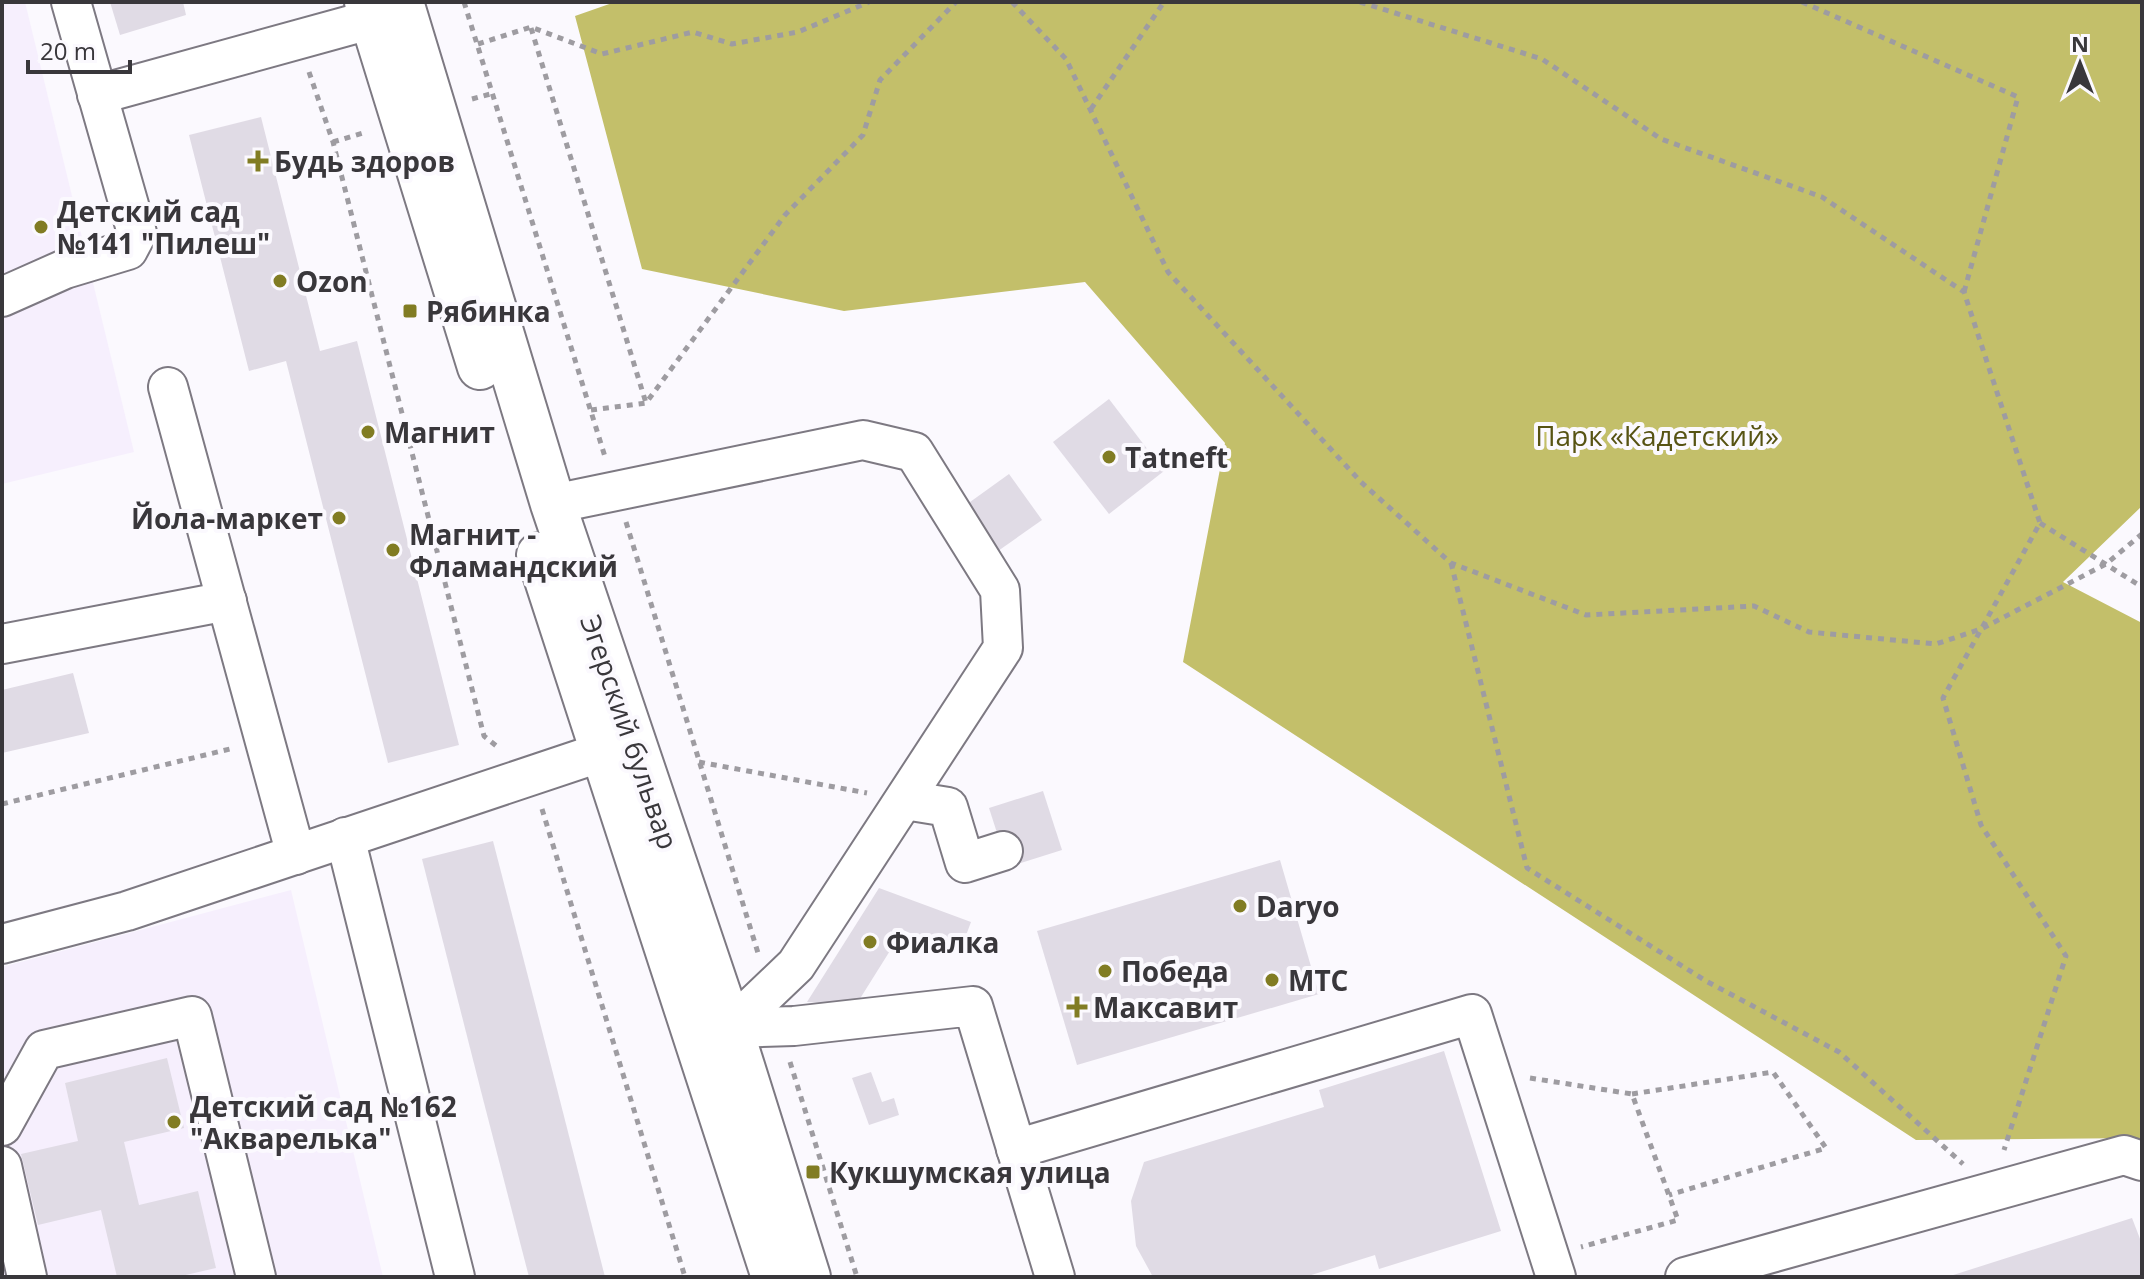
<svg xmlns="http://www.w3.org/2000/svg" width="2144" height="1279" font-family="'Open Sans',sans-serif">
	<rect width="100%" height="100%" fill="#fbf9fe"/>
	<!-- built -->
	<g fill="#f6effd">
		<polygon points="2,2 25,2 134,452 2,484"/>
		<polygon points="291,890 383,1277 2,1277 2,967"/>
	</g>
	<!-- forest -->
	<polygon fill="#c3bf6a" points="615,2 2142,2 2142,506 2063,582 2142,623 2142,1138 1916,1140 1183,662 1225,443 1085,282 844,311 642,269 575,16"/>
	<!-- building -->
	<g fill="#e0dbe5">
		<polygon points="110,2 183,2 186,15 120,35"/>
		<polygon points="261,117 320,351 357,341 459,745 388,763 286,361 249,371 189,135"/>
		<polygon points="1109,399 1164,471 1109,514 1053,442"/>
		<polygon points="1009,474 1042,520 978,565 945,520"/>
		<polygon points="73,673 89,733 2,753 2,690"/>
		<polygon points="1043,791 1062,850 1008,867 989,808"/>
		<polygon points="493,841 555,1081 605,1277 529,1277 483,1099 422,859"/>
		<polygon points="1280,860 1319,994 1077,1065 1037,931"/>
		<polygon points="879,888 971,922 959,954 903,930 856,1005 807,1002"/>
		<polygon points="1444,1051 1501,1231 1379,1269 1375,1255 1305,1277 1153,1277 1136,1246 1131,1201 1144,1162 1324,1107 1319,1090"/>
		<polygon points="167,1058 184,1128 124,1142 139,1205 198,1191 216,1268 177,1277 117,1277 101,1210 38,1225 21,1154 78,1141 65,1083"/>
		<polygon points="871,1072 882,1102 894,1098 899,1115 869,1125 852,1078"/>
		<polygon points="2132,1218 2142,1244 2142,1277 1947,1277"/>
	</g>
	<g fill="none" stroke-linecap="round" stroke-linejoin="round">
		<defs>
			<g id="minor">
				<polyline points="97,95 373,19"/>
				<polyline points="2,297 65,269 128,250 137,233 71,2"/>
				<polyline points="168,387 296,855"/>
				<polyline points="553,504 863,440 914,452 1000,590 1003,648 796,965 730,1028"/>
				<polyline points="2,644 227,601"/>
				<polyline points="905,800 948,807 965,863 1003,851"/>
				<polyline points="345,837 455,1277"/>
				<polyline points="2,944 127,911 602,752"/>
				<polyline points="730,1028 794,1026 973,1006 1055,1277"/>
				<polyline points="2,1126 44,1050 192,1016 256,1277"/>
				<polyline points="1016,1149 1472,1014 1556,1277"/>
				<polyline points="2,1166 27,1277"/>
				<polyline points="1685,1277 2124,1155 2142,1161"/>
			</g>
			<g id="major">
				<polyline points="367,2 480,367"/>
				<polyline points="401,2 553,504 730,1028 808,1277"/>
				<polyline points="539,555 774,1277"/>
			</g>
		</defs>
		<!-- minor casing -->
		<use href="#minor" stroke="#7d7982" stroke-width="42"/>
		<!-- major casing -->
		<use href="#major" stroke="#7d7982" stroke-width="48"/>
		<!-- path -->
		<g stroke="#9e9ca1" stroke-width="5" stroke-dasharray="6 6" stroke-linecap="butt">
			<polyline points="464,2 606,460"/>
			<polyline points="1012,2 1066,59 1168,272 1361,482 1451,563 1586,615 1754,606 1809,632 1936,644 1981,629 2106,564 2142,534"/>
			<polyline points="1360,2 1542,59 1661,139 1822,197 1964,292 2040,523 1943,698 1981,825 2066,956 2004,1150"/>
			<polyline points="1802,2 2018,97 1964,292"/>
			<polyline points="531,28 646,403"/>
			<polyline points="478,44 531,27 602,54 693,32 732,44 798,32 869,2"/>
			<polyline points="309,72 333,142 484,736 499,748"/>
			<polyline points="472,99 494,93"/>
			<polyline points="1091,109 1164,2"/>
			<polyline points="333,142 366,132"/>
			<polyline points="591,410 646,403 785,215 863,135 880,80 956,2"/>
			<polyline points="626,522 758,953"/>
			<polyline points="2040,523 2142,587"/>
			<polyline points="1451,563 1527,868 1706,981 1839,1052 1963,1164"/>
			<polyline points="699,762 867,793"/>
			<polyline points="2,804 230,749"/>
			<polyline points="542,809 685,1277"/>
			<polyline points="790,1062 857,1277"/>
			<polyline points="1530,1078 1632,1094 1678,1220 1581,1247"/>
			<polyline points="1632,1094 1773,1072 1826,1148 1669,1195"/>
		</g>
		<!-- minor -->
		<use href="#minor" stroke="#fff" stroke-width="38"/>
		<!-- major -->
		<use href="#major" stroke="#fff" stroke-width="44"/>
	</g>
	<!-- markers -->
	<g fill="#817c23" stroke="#fbf9fe" stroke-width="3">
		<path d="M254 149h8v8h8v8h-8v8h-8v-8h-8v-8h8z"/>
		<circle cx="41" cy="227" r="8"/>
		<circle cx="280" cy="281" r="8"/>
		<rect x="402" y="303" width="16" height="16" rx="4"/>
		<circle cx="368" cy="432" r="8"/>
		<circle cx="1109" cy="457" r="8"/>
		<circle cx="339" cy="518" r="8"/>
		<circle cx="393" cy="550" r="8"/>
		<circle cx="1240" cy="906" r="8"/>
		<circle cx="870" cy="942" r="8"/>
		<circle cx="1105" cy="971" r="8"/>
		<circle cx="1272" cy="980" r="8"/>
		<path d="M1073 995h8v8h8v8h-8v8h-8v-8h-8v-8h8z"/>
		<circle cx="174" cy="1122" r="8"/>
		<rect x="805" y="1164" width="16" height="16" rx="4"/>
	</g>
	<g text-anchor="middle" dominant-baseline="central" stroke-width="8" stroke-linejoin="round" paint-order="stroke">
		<!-- poi labels -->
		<g font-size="28" font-weight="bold" fill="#39373b" stroke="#fbf9fe" text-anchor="start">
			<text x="274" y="161">Будь здоров</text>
			<text x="57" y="211">Детский сад<tspan x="57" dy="32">№141 "Пилеш"</tspan></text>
			<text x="296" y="281">Ozon</text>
			<text x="426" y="311">Рябинка</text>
			<text x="384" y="432">Магнит</text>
			<text x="1125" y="457">Tatneft</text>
			<text x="323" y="518" text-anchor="end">Йола-маркет</text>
			<text x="409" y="534">Магнит -<tspan x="409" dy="32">Фламандский</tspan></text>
			<text x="1256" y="906">Daryo</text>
			<text x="886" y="942">Фиалка</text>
			<text x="1121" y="971">Победа</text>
			<text x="1288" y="980">МТС</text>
			<text x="1093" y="1007">Максавит</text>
			<text x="190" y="1106">Детский сад №162<tspan x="190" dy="32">"Акварелька"</tspan></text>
			<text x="829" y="1172">Кукшумская улица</text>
		</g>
		<!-- park labels -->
		<g font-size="28" fill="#575313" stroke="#fbf9fe">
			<text x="1657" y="435">Парк «Кадетский»</text>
		</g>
		<!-- street labels -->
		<g font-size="28" fill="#39373b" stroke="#fbf9fe">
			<text transform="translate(630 732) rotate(71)">Эгерский бульвар</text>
		</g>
	</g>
	<!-- border -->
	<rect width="2144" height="1279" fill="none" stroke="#39373b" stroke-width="8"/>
	<!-- north arrow -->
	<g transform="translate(2080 64)" stroke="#fbf9fe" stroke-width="6" paint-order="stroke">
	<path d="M0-6L14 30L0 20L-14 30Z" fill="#39373b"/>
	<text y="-12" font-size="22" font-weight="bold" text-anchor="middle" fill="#39373b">N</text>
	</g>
	<!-- scale -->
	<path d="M28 60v12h102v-12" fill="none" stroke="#39373b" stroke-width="4"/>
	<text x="40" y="60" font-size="24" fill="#39373b" stroke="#fbf9fe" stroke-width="6" paint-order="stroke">20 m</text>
</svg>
